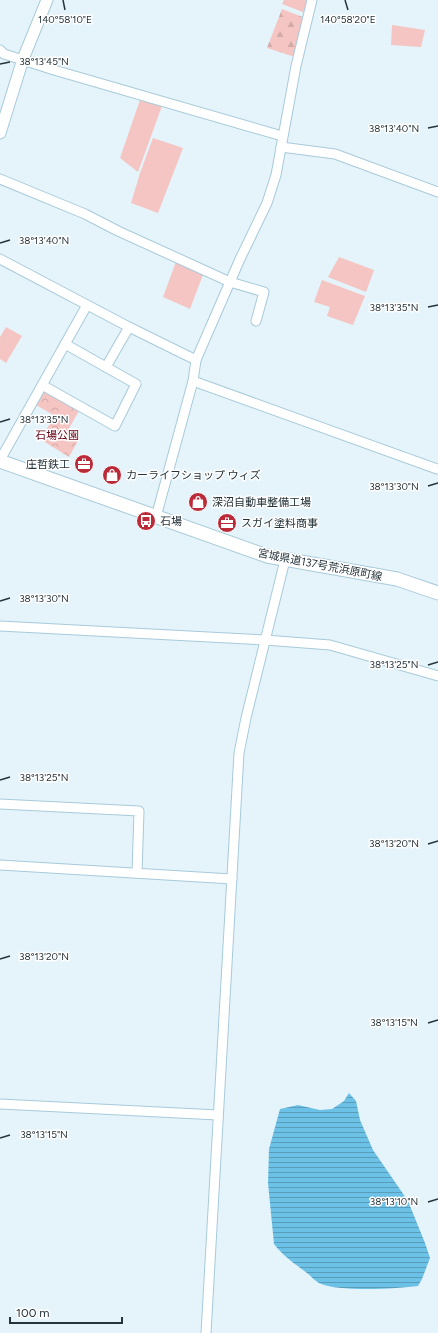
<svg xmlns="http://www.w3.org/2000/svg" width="438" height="1333" font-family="Figtree,'Noto Sans JP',sans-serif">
	<defs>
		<pattern id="forest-firs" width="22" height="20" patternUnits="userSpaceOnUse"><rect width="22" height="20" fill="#f5c5c3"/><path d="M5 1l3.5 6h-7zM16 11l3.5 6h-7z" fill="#d2aaa8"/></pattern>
		<pattern id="park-crowns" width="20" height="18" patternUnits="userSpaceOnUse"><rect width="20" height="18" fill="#f5c5c3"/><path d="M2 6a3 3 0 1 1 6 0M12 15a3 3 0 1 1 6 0" fill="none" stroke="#d2aaa8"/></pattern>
		<pattern id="water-rules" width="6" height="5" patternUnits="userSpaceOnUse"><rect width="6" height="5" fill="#6cc1e6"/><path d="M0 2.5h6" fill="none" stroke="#599dbb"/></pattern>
	</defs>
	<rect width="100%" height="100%" fill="#e5f4fa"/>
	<!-- grass -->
	<g fill="#f5c5c3">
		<polygon points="284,0 311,0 308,14 282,4"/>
		<polygon points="392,25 425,30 421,47 391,45"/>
		<polygon points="141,97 161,103 162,106 138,172 120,158"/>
		<polygon points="153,138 183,148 158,213 131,203 140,173"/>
		<polygon points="339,257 374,270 366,292 328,277"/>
		<polygon points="177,259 204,272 190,309 163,297"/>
		<polygon points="322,280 365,296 353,325 327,316 330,307 314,302"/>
		<polygon points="6,327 22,336 6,363 0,359 0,337"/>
	</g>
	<!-- forest -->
	<polygon fill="url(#forest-firs)" points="282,9 308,19 298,58 267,48"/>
	<!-- park -->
	<polygon fill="url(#park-crowns)" points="45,392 79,411 68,430 80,437 69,457 40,439 55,416 36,405 42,394"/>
	<!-- water -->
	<path fill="url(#water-rules)" d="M 349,1093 L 356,1101 L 360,1120 L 373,1150 L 408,1201 L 425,1243 L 430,1258 L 422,1279 L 418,1286 C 397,1289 336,1292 319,1283 C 315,1281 311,1276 307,1273 C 295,1264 283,1256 274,1244 L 268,1183 L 269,1149 L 280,1109 L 298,1105 L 320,1110 L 332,1109 L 344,1101 Z"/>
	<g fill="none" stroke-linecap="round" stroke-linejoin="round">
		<defs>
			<g id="minor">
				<polyline points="0,50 4,54 54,70 282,136"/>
				<polyline points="281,147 335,154 438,192"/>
				<polyline points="0,179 85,214 118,231 230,282 264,292 256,321"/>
				<polyline points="0,259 129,327 196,360"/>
				<polyline points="106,367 129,327"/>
				<polyline points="193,381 437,469"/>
				<polyline points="42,385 115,426 136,384 65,344"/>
				<polyline points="0,460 87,305"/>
				<polyline points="156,517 193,381 196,360 240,259 267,203 276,175 296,66 312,0"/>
				<polyline points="0,626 265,640 330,645 438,676"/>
				<polyline points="0,804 139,811 137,873"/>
				<polyline points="0,865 232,879"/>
				<polyline points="0,1104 218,1115"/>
				<polyline points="206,1333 239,753 246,718 285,560"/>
			</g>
			<polyline id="tertiary" points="0,133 23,59 47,0"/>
			<polyline id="secondary" points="0,461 267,556 397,579 438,593"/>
		</defs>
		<!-- minor casing -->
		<use href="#minor" stroke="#a7cada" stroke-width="11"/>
		<!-- tertiary casing -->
		<use href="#tertiary" stroke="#a7cada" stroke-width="13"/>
		<!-- secondary casing -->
		<use href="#secondary" stroke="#a7cada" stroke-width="15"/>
		<!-- minor -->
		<use href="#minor" stroke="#fff" stroke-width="9"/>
		<!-- tertiary -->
		<use href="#tertiary" stroke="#fff" stroke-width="11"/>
		<!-- secondary -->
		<use href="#secondary" stroke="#fff" stroke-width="13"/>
	</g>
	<!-- ticks -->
	<path fill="none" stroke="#25333a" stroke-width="1.5" d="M 63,0 L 65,10M 345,0 L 348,10M 0,64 L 10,62M 428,128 L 438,126M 0,243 L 10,240M 428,307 L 438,305M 0,422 L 10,419M 428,486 L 438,483M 0,601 L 10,598M 428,665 L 438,662M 0,780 L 10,777M 428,844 L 438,841M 0,959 L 10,956M 428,1023 L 438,1020M 0,1138 L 10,1135M 428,1202 L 438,1199"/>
	<!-- icons -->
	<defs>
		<symbol id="office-disc" viewBox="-11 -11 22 22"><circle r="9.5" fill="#bb2a38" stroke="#fff"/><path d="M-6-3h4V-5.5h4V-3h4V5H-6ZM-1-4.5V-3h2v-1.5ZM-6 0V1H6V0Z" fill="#fff"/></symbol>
		<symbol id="shop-disc" viewBox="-11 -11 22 22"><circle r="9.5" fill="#bb2a38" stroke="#fff"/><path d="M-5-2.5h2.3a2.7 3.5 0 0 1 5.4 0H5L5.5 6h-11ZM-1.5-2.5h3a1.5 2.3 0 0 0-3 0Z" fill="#fff"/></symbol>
		<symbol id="bus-disc" viewBox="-11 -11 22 22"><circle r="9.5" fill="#bb2a38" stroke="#fff"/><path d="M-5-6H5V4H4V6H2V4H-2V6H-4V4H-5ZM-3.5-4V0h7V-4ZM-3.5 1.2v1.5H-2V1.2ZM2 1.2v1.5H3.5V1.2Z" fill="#fff"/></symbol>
	</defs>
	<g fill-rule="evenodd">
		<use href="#office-disc" x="73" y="453" width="22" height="22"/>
		<use href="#shop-disc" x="101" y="464" width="22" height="22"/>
		<use href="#shop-disc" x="187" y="491" width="22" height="22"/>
		<use href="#bus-disc" x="135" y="510" width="22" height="22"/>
		<use href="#office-disc" x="216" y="512" width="22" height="22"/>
	</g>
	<g text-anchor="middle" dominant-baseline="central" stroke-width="3" stroke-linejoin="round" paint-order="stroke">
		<!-- park labels -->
		<g font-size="11" fill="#680515" stroke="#fff">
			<text x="57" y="435">石場公園</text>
		</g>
		<!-- poi labels -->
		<g font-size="11" fill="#25333a" stroke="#fff" text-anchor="start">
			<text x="70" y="464" text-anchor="end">庄哲鉄工</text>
			<text x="126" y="475">カーライフショップ ウィズ</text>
			<text x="212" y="502">深沼自動車整備工場</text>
			<text x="160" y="521">石場</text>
			<text x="241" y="523">スガイ塗料商事</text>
		</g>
		<!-- street labels -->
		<g font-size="11" fill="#25333a" stroke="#fff">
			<text transform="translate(320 565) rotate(11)">宮城県道137号荒浜原町線</text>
		</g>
	</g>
	<g font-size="10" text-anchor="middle" fill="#25333a" stroke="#fff" stroke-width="3" stroke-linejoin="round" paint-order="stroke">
		<text x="65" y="23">140°58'10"E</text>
		<text x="348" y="23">140°58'20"E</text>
		<text x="44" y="65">38°13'45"N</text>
		<text x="394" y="132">38°13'40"N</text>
		<text x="44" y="244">38°13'40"N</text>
		<text x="394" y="311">38°13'35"N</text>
		<text x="44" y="423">38°13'35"N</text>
		<text x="394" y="490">38°13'30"N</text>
		<text x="44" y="602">38°13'30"N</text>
		<text x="394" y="668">38°13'25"N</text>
		<text x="44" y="781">38°13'25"N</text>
		<text x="394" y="847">38°13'20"N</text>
		<text x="44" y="960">38°13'20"N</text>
		<text x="394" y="1026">38°13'15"N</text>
		<text x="44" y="1138">38°13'15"N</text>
		<text x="394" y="1205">38°13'10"N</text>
	</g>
	<!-- scale -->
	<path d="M10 1317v6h112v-6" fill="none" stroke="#25333a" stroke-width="2"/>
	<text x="16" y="1317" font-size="12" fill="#25333a" stroke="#ffffff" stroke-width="3" paint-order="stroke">100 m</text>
</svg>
